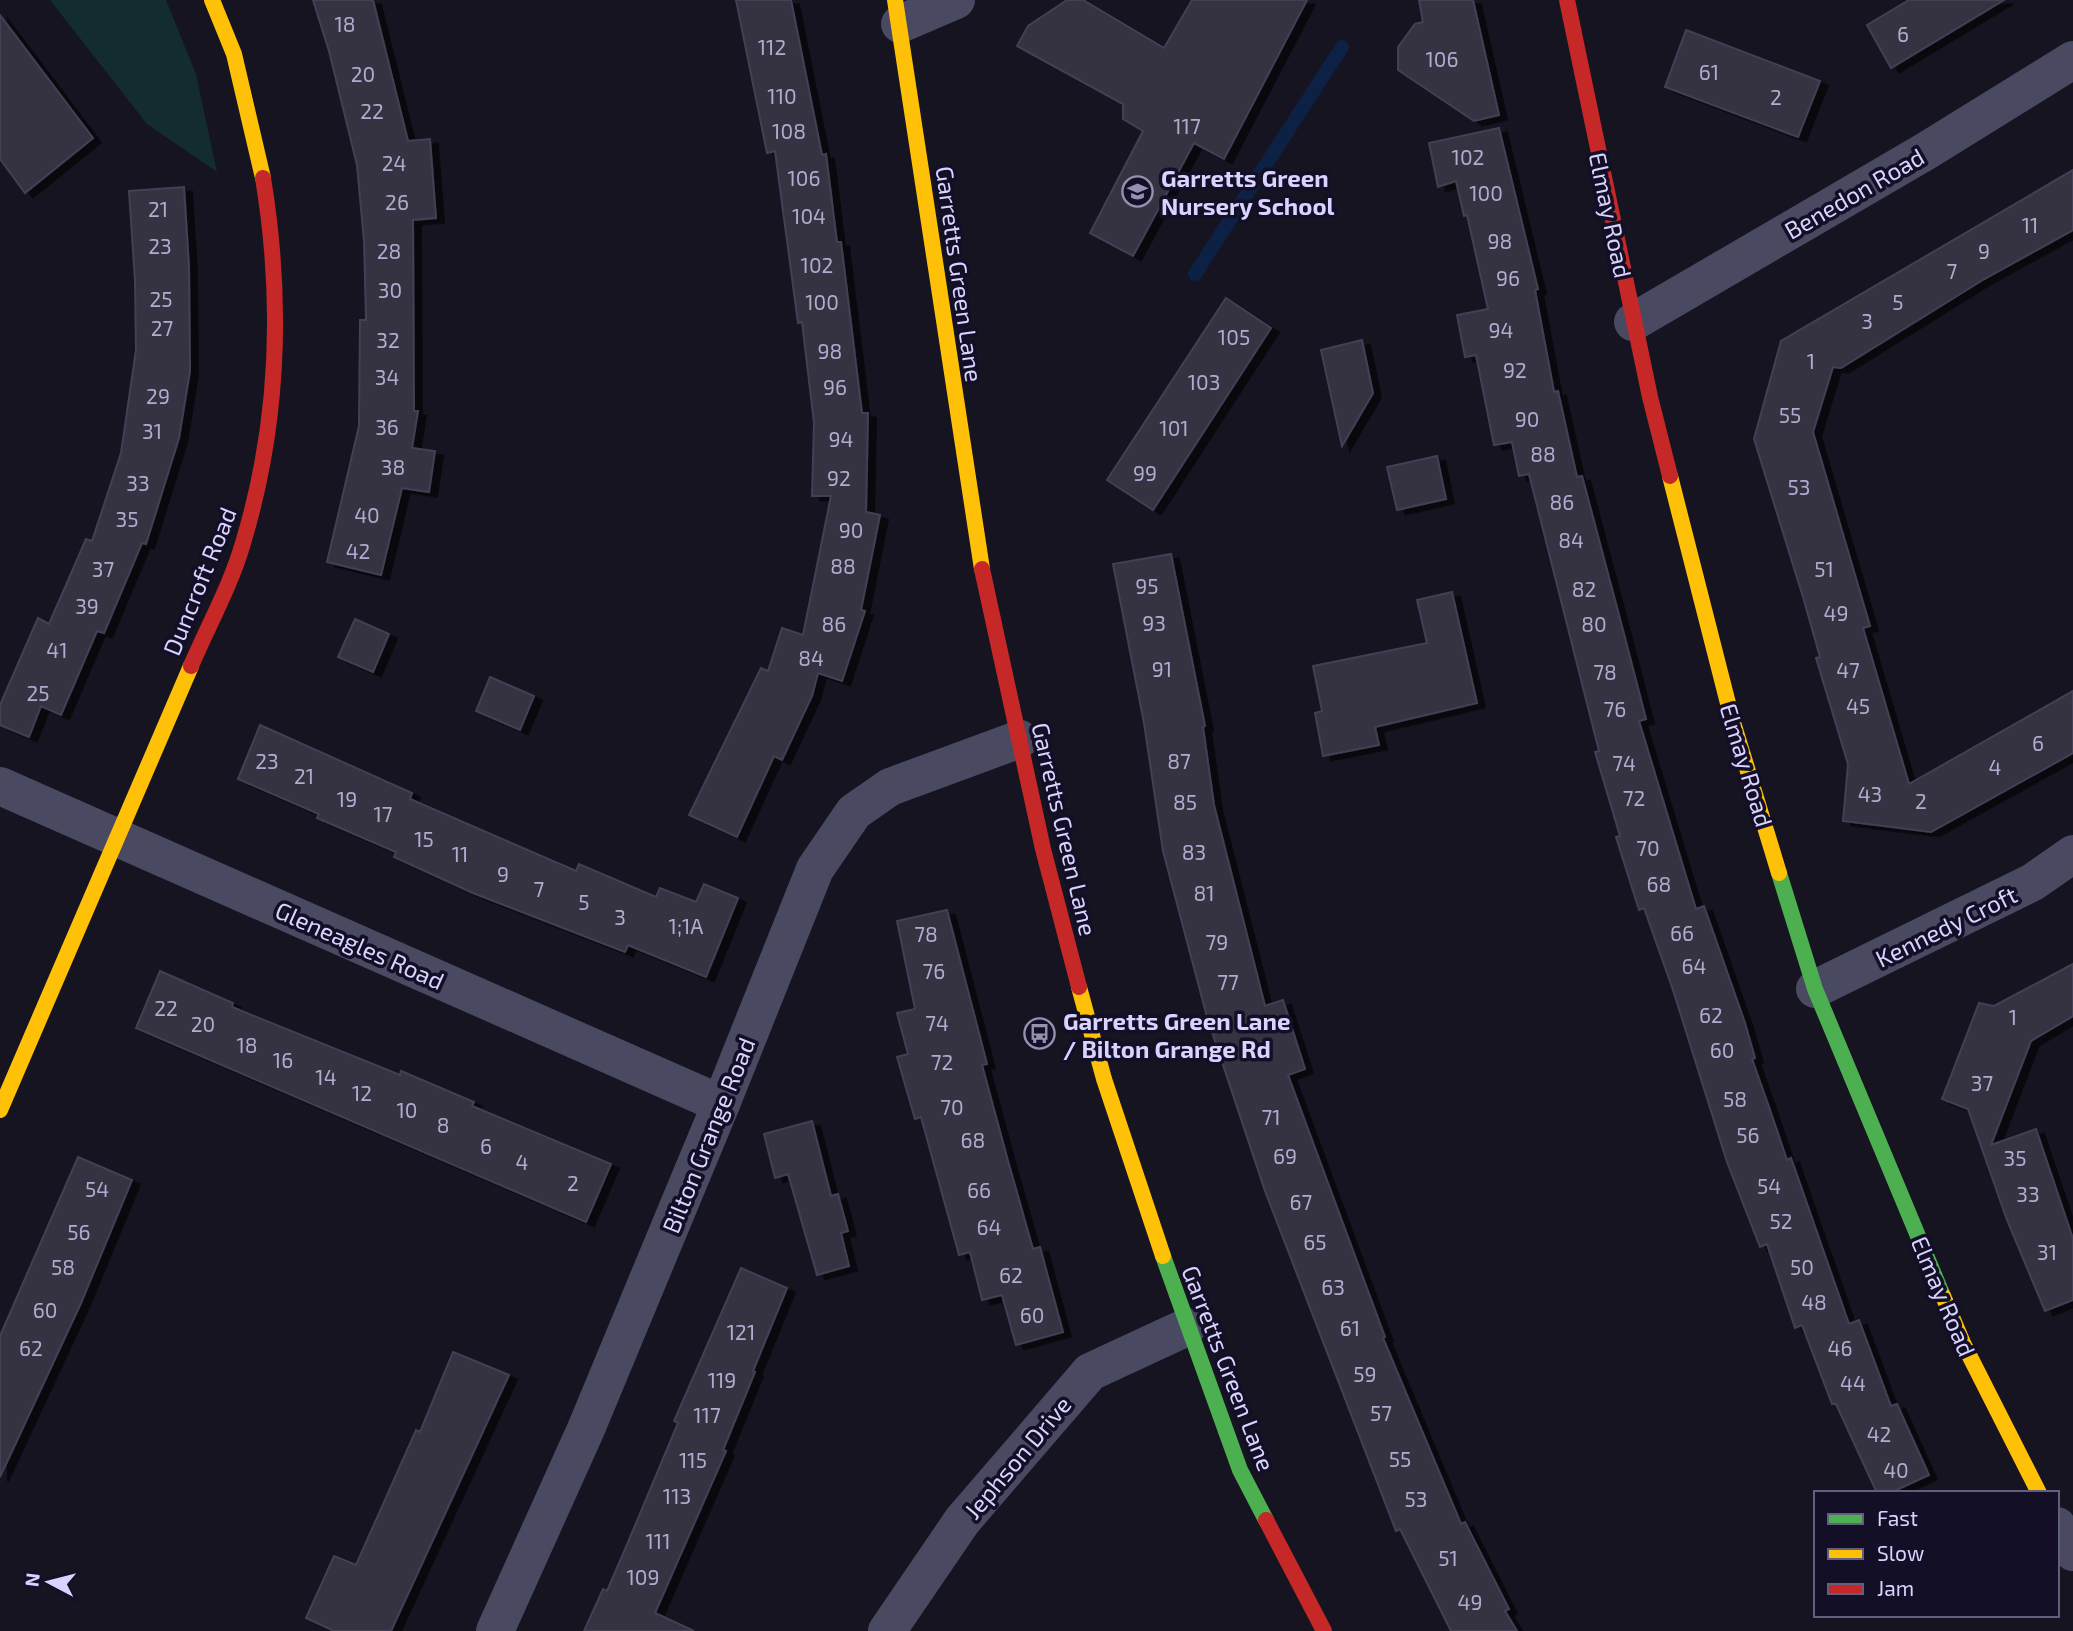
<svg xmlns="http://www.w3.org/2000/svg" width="2073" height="1631" font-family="'Exo 2',sans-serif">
	<defs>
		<filter id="shadow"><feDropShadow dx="8" dy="4.5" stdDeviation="0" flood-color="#0009"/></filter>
	</defs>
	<rect width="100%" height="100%" fill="#161421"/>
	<!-- green -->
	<polygon fill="#132c2d" points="50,0 166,0 196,74 217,172 147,124"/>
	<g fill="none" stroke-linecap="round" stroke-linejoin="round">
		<!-- stream -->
		<polyline stroke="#0d2144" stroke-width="14" points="1195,274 1342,47"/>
	</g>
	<!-- building -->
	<g fill="#343243" stroke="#433f54" stroke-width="2" filter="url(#shadow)">
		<polygon points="313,0 373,0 408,141 430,139 436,218 413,220 414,411 418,411 412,448 435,451 429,492 402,488 381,575 327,562 359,426 360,320 366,320 364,241 357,165 329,51"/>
		<polygon points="736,0 791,0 822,155 826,154 837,242 841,242 862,413 868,413 866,512 880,515 861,610 865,611 842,681 818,673 812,696 782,760 774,756 737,837 689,815 761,668 768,671 782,628 803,635 831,496 812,496 814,423 802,322 798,323 775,151 767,153"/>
		<polygon points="1067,0 1083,0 1164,48 1192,0 1307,0 1224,159 1194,143 1133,256 1090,233 1143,131 1123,119 1123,104 1017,46 1028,26"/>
		<polygon points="1419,0 1473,0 1499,115 1474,121 1398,70 1398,47 1415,24 1423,22"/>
		<polygon points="1909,0 2004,0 1891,68 1867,25"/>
		<polygon points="0,15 93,138 25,193 0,159"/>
		<polygon points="1686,30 1820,81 1798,137 1665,87"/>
		<polygon points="1499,128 1538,289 1535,290 1554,392 1558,391 1577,477 1582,476 1624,634 1646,719 1639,721 1696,909 1704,906 1745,1023 1755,1058 1752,1059 1769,1107 1787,1160 1791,1158 1849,1324 1859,1320 1891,1406 1897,1404 1929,1475 1890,1493 1877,1493 1836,1404 1832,1404 1802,1325 1795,1328 1767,1244 1760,1247 1727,1162 1673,990 1644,908 1639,910 1616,837 1620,836 1595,752 1599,751 1529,474 1519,476 1512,442 1494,445 1476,355 1465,357 1457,315 1488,309 1467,215 1464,216 1456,181 1438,187 1429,143"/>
		<polygon points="2073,170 2073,230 1981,281 1841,368 1833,367 1813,432 1870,626 1863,628 1909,784 2073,691 2073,753 1931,832 1843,821 1848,764 1816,658 1820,657 1803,597 1754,439 1781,341"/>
		<polygon points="184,187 189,267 190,371 179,438 146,544 142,543 104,633 97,631 61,715 41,706 29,737 0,725 0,705 38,618 49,624 86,539 92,541 121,453 136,350 135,281 129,191"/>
		<polygon points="1226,298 1271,328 1153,510 1107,480"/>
		<polygon points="1362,340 1373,393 1342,446 1321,350"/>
		<polygon points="1437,456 1446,499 1397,510 1387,467"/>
		<polygon points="1171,554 1205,726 1203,727 1214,805 1265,1006 1283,1000 1305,1069 1288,1075 1385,1337 1383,1338 1461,1524 1465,1522 1509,1609 1505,1611 1517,1631 1451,1631 1400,1529 1396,1531 1265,1191 1207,1017 1163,851 1144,723 1113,564"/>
		<polygon points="1452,592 1477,703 1375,727 1379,745 1323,756 1315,713 1322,711 1313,666 1427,643 1417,600"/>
		<polygon points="355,619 389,634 373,672 338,657"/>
		<polygon points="490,677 534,696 520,730 476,711"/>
		<polygon points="260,725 412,793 410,799 576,871 579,864 656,897 660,888 696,902 704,884 738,898 706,977 628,945 625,952 473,893 394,857 396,852 317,818 319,814 238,779"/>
		<polygon points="947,910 987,1064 982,1065 1008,1161 1033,1249 1040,1247 1063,1332 1016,1345 1002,1295 982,1300 970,1252 959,1255 921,1117 915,1119 897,1057 908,1054 897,1013 915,1009 897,921"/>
		<polygon points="2073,964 2073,1016 2031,1041 1991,1145 2036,1129 2073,1239 2073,1300 2045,1311 2007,1220 1968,1109 1942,1099 1979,1003 1994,1006"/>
		<polygon points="160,971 233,1003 232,1007 400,1075 401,1071 474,1102 472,1106 611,1164 586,1222 136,1028"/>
		<polygon points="812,1121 831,1196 838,1194 848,1231 841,1233 849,1266 817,1275 788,1174 775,1178 764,1134"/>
		<polygon points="78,1157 132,1180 81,1303 0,1477 0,1336"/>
		<polygon points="741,1268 787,1288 753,1371 755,1372 723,1450 726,1451 655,1613 694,1631 584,1631 603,1589 607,1591 626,1547 678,1423 674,1421"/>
		<polygon points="453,1352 509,1375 391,1631 334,1631 306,1618 334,1556 356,1565 416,1430 420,1432"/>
	</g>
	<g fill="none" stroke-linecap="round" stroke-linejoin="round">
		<!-- street -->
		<g stroke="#4a4962" stroke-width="38">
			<polyline points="900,24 956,0"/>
			<polyline points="1633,322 1926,151 2073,60"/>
			<polyline points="0,786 721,1104"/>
			<polyline points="1815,989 2033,882 2073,854"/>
			<polyline points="2057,1526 2073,1552"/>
			<polyline points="495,1631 586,1429 721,1104 815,869 854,812 890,787 1020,739"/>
			<polyline points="887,1631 962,1521 1090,1372 1187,1327"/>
		</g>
		<!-- fast -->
		<g stroke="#4caf50" stroke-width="16">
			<polyline points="1779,873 1815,989 1943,1296"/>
			<polyline points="1163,1256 1240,1470 1266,1520"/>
		</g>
		<!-- slow -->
		<g stroke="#ffc107" stroke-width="16">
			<polyline points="212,0 234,54 263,178"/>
			<polyline points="895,0 982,569"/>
			<polyline points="1670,476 1732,719 1779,873"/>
			<polyline points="1079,987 1104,1079 1163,1256"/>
			<polyline points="0,1110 191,666"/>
			<polyline points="1943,1296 1963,1343 2039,1493"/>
		</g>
		<!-- jam -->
		<g stroke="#c62828" stroke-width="16">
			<polyline points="1567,0 1650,397 1670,476"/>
			<polyline points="982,569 1043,849 1079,987"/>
			<path d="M 191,666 C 208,626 231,585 243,543 C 279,424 283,300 263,178"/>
			<polyline points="1266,1520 1324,1631"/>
		</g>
	</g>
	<!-- icons -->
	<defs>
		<symbol id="school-ring" viewBox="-11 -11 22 22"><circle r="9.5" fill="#130f26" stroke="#9591b1" stroke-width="1.5"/><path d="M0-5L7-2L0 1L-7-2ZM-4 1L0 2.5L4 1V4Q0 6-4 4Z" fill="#9591b1"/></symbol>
		<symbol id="bus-ring" viewBox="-11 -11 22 22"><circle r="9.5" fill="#130f26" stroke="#9591b1" stroke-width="1.5"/><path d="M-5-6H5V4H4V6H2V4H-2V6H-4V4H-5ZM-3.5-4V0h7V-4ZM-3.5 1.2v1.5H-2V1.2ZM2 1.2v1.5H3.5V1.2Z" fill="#9591b1"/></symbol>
	</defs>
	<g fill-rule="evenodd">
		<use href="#school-ring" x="1120" y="174" width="35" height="35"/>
		<use href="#bus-ring" x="1022" y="1016" width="35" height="35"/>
	</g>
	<g text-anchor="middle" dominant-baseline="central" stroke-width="7" stroke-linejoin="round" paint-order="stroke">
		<!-- number labels -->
		<g font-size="21" fill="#b0acd0">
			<text x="345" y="23">18</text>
			<text x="1903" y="33">6</text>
			<text x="772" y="46">112</text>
			<text x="1442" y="58">106</text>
			<text x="1709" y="71">61</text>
			<text x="363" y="73">20</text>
			<text x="782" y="95">110</text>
			<text x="1776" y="96">2</text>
			<text x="372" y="110">22</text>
			<text x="1187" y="125">117</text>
			<text x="789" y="130">108</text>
			<text x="1468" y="156">102</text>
			<text x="394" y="162">24</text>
			<text x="804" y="177">106</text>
			<text x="1486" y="192">100</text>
			<text x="397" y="201">26</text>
			<text x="158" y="208">21</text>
			<text x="809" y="215">104</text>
			<text x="2030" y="224">11</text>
			<text x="1500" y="240">98</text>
			<text x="160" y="245">23</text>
			<text x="389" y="250">28</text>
			<text x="1984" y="250">9</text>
			<text x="817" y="264">102</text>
			<text x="1952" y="270">7</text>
			<text x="1508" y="277">96</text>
			<text x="390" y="289">30</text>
			<text x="161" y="298">25</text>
			<text x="822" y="301">100</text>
			<text x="1898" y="301">5</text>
			<text x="1867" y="320">3</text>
			<text x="162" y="327">27</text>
			<text x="1501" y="329">94</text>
			<text x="1234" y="336">105</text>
			<text x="388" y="339">32</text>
			<text x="830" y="350">98</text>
			<text x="1811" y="360">1</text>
			<text x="1515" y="369">92</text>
			<text x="387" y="376">34</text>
			<text x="1204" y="381">103</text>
			<text x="835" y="386">96</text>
			<text x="158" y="395">29</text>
			<text x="1790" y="414">55</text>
			<text x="1527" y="418">90</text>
			<text x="387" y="426">36</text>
			<text x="1174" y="427">101</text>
			<text x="152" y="430">31</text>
			<text x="841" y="438">94</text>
			<text x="1543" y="453">88</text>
			<text x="393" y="466">38</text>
			<text x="1145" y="472">99</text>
			<text x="839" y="477">92</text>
			<text x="138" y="482">33</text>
			<text x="1799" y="486">53</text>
			<text x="1562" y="501">86</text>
			<text x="367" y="514">40</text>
			<text x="127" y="518">35</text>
			<text x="851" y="529">90</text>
			<text x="1571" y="539">84</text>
			<text x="358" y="550">42</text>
			<text x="843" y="565">88</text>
			<text x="103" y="568">37</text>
			<text x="1824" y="568">51</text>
			<text x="1147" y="585">95</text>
			<text x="1584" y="588">82</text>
			<text x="87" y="605">39</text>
			<text x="1836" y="612">49</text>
			<text x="1154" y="622">93</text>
			<text x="834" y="623">86</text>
			<text x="1594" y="623">80</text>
			<text x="57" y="649">41</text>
			<text x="811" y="657">84</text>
			<text x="1162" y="668">91</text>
			<text x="1848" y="669">47</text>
			<text x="1605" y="671">78</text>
			<text x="38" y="692">25</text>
			<text x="1858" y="705">45</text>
			<text x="1615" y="708">76</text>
			<text x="2038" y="742">6</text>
			<text x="267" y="760">23</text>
			<text x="1179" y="760">87</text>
			<text x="1624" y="762">74</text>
			<text x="1995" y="766">4</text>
			<text x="304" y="775">21</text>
			<text x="1870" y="793">43</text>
			<text x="1634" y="797">72</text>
			<text x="347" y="798">19</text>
			<text x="1921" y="800">2</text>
			<text x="1185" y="801">85</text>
			<text x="383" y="813">17</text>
			<text x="424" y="838">15</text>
			<text x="1648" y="847">70</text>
			<text x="1194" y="851">83</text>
			<text x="460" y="853">11</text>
			<text x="503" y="873">9</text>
			<text x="1659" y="883">68</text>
			<text x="539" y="888">7</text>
			<text x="1204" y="892">81</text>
			<text x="584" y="901">5</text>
			<text x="620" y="916">3</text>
			<text x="686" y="925">1;1A</text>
			<text x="1682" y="932">66</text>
			<text x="926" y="933">78</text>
			<text x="1217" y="941">79</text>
			<text x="1694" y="965">64</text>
			<text x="934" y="970">76</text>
			<text x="1228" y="981">77</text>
			<text x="166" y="1007">22</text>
			<text x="1711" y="1014">62</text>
			<text x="2013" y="1016">1</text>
			<text x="937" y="1022">74</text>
			<text x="203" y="1023">20</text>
			<text x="247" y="1044">18</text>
			<text x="1722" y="1049">60</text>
			<text x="283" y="1059">16</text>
			<text x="942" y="1061">72</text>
			<text x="326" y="1076">14</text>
			<text x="1982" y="1082">37</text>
			<text x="362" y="1092">12</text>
			<text x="1735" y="1098">58</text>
			<text x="952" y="1106">70</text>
			<text x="407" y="1109">10</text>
			<text x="1271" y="1116">71</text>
			<text x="443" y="1124">8</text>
			<text x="1748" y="1134">56</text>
			<text x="973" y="1139">68</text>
			<text x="486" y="1145">6</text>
			<text x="1285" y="1155">69</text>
			<text x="2015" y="1157">35</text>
			<text x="522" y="1161">4</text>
			<text x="573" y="1182">2</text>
			<text x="1769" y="1185">54</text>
			<text x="97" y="1188">54</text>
			<text x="979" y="1189">66</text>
			<text x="2028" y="1193">33</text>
			<text x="1301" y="1201">67</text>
			<text x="1781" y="1220">52</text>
			<text x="989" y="1226">64</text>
			<text x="79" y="1231">56</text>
			<text x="1315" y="1241">65</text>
			<text x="2047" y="1251">31</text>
			<text x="63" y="1266">58</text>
			<text x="1802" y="1266">50</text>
			<text x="1011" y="1274">62</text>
			<text x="1333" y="1286">63</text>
			<text x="1814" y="1301">48</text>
			<text x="45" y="1309">60</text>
			<text x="1032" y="1314">60</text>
			<text x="1350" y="1327">61</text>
			<text x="741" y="1331">121</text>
			<text x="31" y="1347">62</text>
			<text x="1840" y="1347">46</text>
			<text x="1365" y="1373">59</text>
			<text x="722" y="1379">119</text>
			<text x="1853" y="1382">44</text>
			<text x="1381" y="1412">57</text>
			<text x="707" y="1414">117</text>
			<text x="1879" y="1433">42</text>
			<text x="1400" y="1458">55</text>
			<text x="693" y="1459">115</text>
			<text x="1896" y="1469">40</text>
			<text x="677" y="1495">113</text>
			<text x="1416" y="1498">53</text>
			<text x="658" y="1540">111</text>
			<text x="1448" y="1557">51</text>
			<text x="643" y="1576">109</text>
			<text x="1470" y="1601">49</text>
		</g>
		<!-- poi labels -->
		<g font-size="24" font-weight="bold" fill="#d9d4ff" stroke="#130f26" text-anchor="start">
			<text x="1161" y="177">Garretts Green<tspan x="1161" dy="28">Nursery School</tspan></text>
			<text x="1063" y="1020">Garretts Green Lane<tspan x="1063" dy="28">/ Bilton Grange Rd</tspan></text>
		</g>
		<!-- street labels -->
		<g font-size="24" fill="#d9d4ff" stroke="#130f26">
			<text transform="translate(1854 193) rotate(-30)">Benedon Road</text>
			<text transform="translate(1611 215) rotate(78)">Elmay Road</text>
			<text transform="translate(960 274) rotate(82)">Garretts Green Lane</text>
			<text transform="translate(199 581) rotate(-68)">Duncroft Road</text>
			<text transform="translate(1747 765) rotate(73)">Elmay Road</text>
			<text transform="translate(1065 829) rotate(77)">Garretts Green Lane</text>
			<text transform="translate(1946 926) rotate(-26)">Kennedy Croft</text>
			<text transform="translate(360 945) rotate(24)">Gleneagles Road</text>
			<text transform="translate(708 1135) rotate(-68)">Bilton Grange Road</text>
			<text transform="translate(1944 1296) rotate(67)">Elmay Road</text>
			<text transform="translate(1229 1368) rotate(69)">Garretts Green Lane</text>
			<text transform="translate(1017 1457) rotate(-50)">Jephson Drive</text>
		</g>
	</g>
	<!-- legend -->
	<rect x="1814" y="1491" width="245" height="126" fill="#130f26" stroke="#625e7d" stroke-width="2"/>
	<rect x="1828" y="1514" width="35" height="10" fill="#4caf50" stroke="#625e7d" stroke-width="2"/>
	<text x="1877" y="1526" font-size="21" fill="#d9d4ff">Fast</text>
	<rect x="1828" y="1549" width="35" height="10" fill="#ffc107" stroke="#625e7d" stroke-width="2"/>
	<text x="1877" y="1561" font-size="21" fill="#d9d4ff">Slow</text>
	<rect x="1828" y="1584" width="35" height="10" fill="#c62828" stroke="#625e7d" stroke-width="2"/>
	<text x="1877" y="1596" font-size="21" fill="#d9d4ff">Jam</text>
	<!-- north arrow -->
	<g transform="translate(49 1582) rotate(277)" stroke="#130f26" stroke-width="5" paint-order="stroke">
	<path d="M0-5L12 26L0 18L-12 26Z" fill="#d9d4ff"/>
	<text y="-10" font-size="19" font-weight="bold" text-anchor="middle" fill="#d9d4ff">N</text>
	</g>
</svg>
